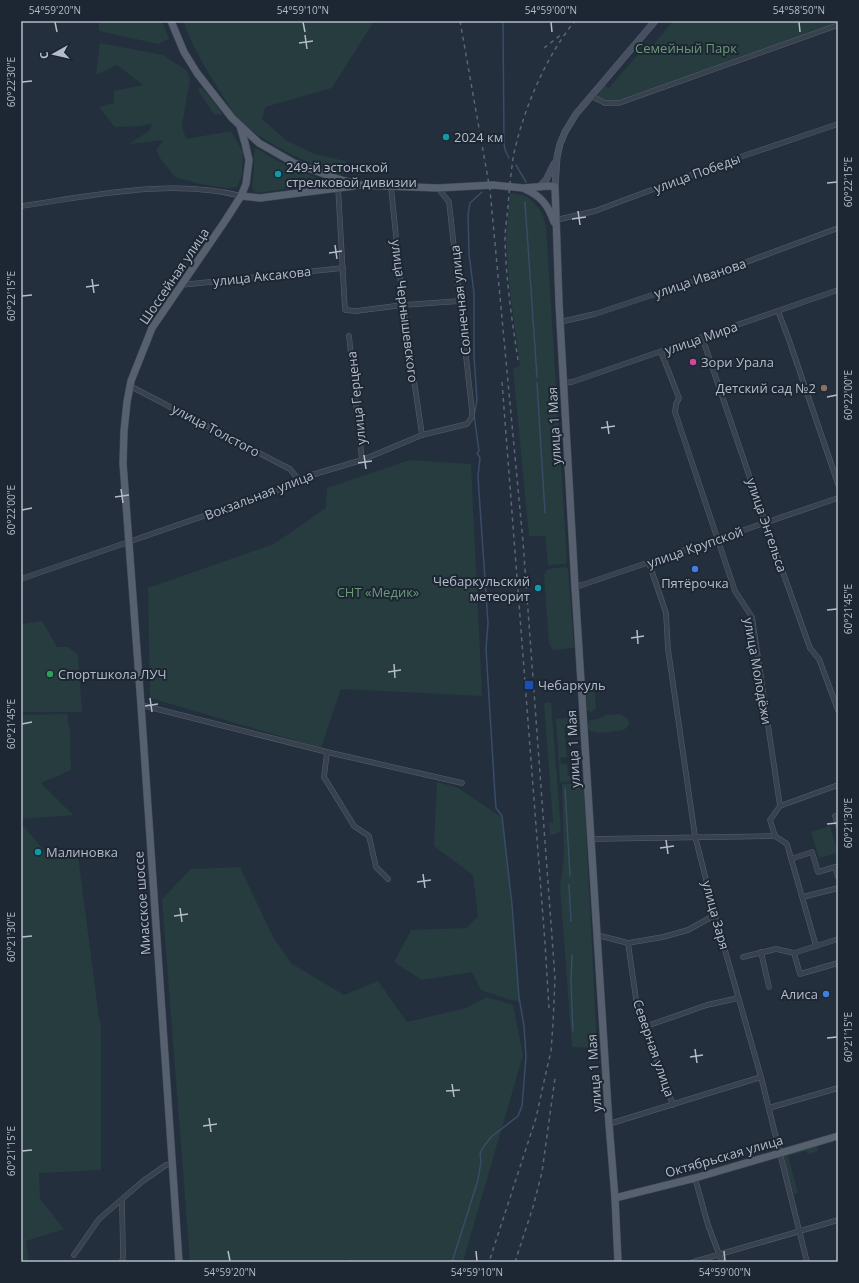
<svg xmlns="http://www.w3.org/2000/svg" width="859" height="1283" font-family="'Open Sans',sans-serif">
	<rect width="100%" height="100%" fill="#242f3e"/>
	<!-- green -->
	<g fill="#263c3f">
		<polygon points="99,21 162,21 169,39 158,44 99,31"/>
		<path d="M 183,21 L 374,21 L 332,88 L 265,107 L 262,119 L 287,141 L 315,154 L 345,161 L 346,171 L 340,176 C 304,161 268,145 238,120 C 233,115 229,106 225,99 C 209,75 193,48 183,21 Z"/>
		<polygon points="673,21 838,21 838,23 619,100 607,101 597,96 605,85 609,88 640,52 650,49"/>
		<polygon points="100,43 163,55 186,70 190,78 182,126 186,139 231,131 243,152 242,175 237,187 226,188 200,184 175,177 160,158 156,150 164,140 129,144 149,131 153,123 140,126 115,127 99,107 114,103 114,91 143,85 117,65 96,75"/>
		<polygon points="200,88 203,89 223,114 221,115 214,114 199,92 198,89"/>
		<path d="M 255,148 L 289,167 L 327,182 L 259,193 L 253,191 C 251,181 254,180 254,171 C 254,163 253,156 255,148 Z"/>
		<path d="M 510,193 C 515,194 519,194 523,195 C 535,200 544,214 546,226 L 567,562 L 565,564 L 548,565 L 545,536 L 529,536 L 513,368 L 520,366 L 510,292 L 506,239 Z"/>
		<polygon points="410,460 471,464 482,696 341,689 321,748 150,698 148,588 274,544 326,508 327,488"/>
		<polygon points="566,567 568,569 574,648 553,650 549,643 544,575 548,569"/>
		<polygon points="42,621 57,647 68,647 78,655 82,712 21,712 21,624"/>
		<polygon points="586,683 594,683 596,709 591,712 587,710"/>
		<polygon points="551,702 561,830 556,834 550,835 549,823 553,822 544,703"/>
		<polygon points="67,714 70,732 71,770 41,783 73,815 21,819 21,715"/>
		<path d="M 620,714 L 628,719 L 629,725 L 624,730 C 616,731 578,739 590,720 L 599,719 L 606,715 Z"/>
		<polygon points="568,718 569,727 564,728 567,757 560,758 561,764 567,764 568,776 577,776 576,764 579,763 581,781 560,782 556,719"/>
		<polygon points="437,782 458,788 503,818 520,1002 507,999 481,990 472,972 422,980 394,962 411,930 466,928 478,916 473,875 434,846"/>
		<polygon points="580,783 584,789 597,1048 572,1047 560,886 564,858 562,784"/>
		<polygon points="21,823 45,852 78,856 99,1018 101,1025 101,1170 39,1173 40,1199 64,1229 26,1241 29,1262 21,1262"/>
		<polygon points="830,826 838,853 819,858 811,832"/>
		<polygon points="240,867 273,937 292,964 344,995 378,981 407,1022 466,1008 487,997 513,1005 523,1055 463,1262 354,1262 345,1259 342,1262 190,1262 162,899 191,869"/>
		<polygon points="817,1145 818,1151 808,1154 806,1151 788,1156 798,1193 793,1194 784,1157 785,1155"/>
	</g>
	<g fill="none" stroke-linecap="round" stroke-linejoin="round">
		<!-- stream -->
		<g stroke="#394c67" stroke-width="1.5">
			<polyline points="503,21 504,143 505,150 509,158"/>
			<polyline points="516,165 526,182"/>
			<polyline points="525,202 537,377"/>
			<polyline points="537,383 545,513"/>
			<polyline points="565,788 570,876"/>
			<polyline points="569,885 571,921"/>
			<polyline points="572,955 571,983 573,1031"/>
			<polyline points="452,1262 478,1180 481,1161 480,1154 482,1149 491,1137 518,1116 522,1106 526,1056 524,1026 519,997 512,905 502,816 496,808 495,795 486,649 488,623 480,507 478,476 480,458 477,453 479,451 474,415 477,400 474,356 474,293 469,254 468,214 470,203 482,192"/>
		</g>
		<defs>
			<g id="street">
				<polyline points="591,96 605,103 619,103 838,25"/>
				<polyline points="338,187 345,310 356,311 403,305 460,301"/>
				<polyline points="391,187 403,305 422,435"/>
				<path d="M 21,206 C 92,196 171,178 241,196"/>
				<polyline points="556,220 595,211 734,159 838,124"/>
				<polyline points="181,285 343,268"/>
				<polyline points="778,311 788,337 838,484"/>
				<polyline points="560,322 595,314 706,277 838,228"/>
				<polyline points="349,336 362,460"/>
				<polyline points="702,337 766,525 810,648 819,659 838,710"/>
				<polyline points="661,352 679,398 676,404 675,412 735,591 752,617 780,806 770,820 775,836 787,844 816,946"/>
				<polyline points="564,383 572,382 838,290"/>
				<polyline points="130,386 290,469 298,479"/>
				<polyline points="649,563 666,613 668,649 695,836 715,915 761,1077 807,1262"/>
				<polyline points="21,579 282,489 298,479 362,460 422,435 467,424 472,417 472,411 449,202 438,188"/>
				<polyline points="575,587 582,585 838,498"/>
				<polyline points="141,705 327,752 462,783"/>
				<polyline points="327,752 324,777 354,826 369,836 376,867 388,879"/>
				<polyline points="780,806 838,785"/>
				<polyline points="835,816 838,825"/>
				<polyline points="591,839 775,836"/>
				<polyline points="791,859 812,852 818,872 835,867 838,877"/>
				<polyline points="803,897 838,888"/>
				<polyline points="597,935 628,943 663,937 688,930 715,915"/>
				<polyline points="628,943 637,1006 673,1105"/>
				<polyline points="761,952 769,987"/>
				<polyline points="794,953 800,974 838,963"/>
				<polyline points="743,957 776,949 794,953 838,939"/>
				<polyline points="644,1027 707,1005 738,998"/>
				<polyline points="769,1108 838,1088"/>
				<polyline points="609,1124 761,1077"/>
				<polyline points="695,1178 708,1225 722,1262"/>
				<polyline points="74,1255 99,1219 143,1181 166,1165 173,1164"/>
				<polyline points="122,1262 123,1256 122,1200"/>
				<polyline points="693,1262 838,1220"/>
			</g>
			<g id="secondary">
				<polyline points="539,187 546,180 554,164"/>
				<polyline points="555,187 557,157 560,144 565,132 576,114 655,21"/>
			</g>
			<g id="primary">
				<polyline points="171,21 184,52 197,73 232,118 259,143 294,163 338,179 360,185 438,188 493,185 523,188 549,186 555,187 559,303 575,587 609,1124 615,1198 618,1262"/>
				<path d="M 525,189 C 541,196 548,205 554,222"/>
				<polyline points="241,196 260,198 354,186"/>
				<polyline points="615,1198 695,1178 838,1136"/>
				<polyline points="179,1262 141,705 123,463 124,431 127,402 131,381 152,328 225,221 241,196 246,184 249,160 245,143 240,126"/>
			</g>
		</defs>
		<!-- street casing -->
		<use href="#street" stroke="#565f6c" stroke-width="5.5"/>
		<!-- secondary casing -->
		<use href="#secondary" stroke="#565f6c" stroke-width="7"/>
		<!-- primary casing -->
		<use href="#primary" stroke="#414a57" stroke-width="8"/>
		<!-- street -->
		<use href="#street" stroke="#38414e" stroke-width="4.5"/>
		<!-- secondary -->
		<use href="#secondary" stroke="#465061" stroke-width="6"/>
		<!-- primary -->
		<use href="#primary" stroke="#56606e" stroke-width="7"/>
		<!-- rail -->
		<g stroke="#5a6575" stroke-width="1.5" stroke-dasharray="4 4" stroke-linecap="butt">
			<polyline points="460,21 490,190 523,542 555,978 553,1024 551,1051 545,1077 536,1118 489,1262"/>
			<polyline points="544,48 562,34"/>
			<path d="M 518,360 C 512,321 506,280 505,240 C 505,229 507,217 508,207 C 509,191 511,174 513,158 C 522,113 545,57 575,21"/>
			<polyline points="502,382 545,943 549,1008"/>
			<polyline points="515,1262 533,1207 542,1172 555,1078"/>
		</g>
	</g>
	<!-- ticks -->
	<path fill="none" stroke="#b4bcc9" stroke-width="1.5" d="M 55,22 L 57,32M 303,22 L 305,32M 551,22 L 552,32M 799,22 L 800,32M 305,35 L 307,49M 299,43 L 313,41M 22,82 L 32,81M 827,183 L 837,182M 578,211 L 580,225M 572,219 L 586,217M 335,245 L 337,259M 329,253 L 342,251M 92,279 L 94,293M 86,287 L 99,285M 22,296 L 32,295M 827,397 L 837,395M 607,421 L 609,434M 601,428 L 615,426M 364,455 L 366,469M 358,463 L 372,461M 121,489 L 123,503M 115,497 L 129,495M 22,510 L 32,508M 827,610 L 837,609M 637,630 L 638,644M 631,638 L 644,636M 394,664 L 395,678M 388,672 L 401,670M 150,698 L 152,712M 145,706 L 158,704M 22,724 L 32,722M 827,824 L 837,823M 666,840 L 668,854M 660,848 L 674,846M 423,874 L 425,888M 417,882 L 431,880M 180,908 L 182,922M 174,916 L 188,914M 22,937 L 32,936M 827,1038 L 837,1037M 695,1049 L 697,1063M 690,1057 L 703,1055M 452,1084 L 454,1097M 446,1091 L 460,1090M 209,1118 L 211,1132M 203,1126 L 217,1124M 22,1151 L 32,1150M 228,1251 L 230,1261M 476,1251 L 477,1261M 724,1251 L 725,1261"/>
	<!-- markers -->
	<g fill="#0f9aa8" stroke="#1d2633" stroke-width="1.5">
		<circle cx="446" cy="137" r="4"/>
		<circle cx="278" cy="174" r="4"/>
		<circle cx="538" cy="588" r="4"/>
		<circle cx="38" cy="852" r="4"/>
	</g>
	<circle fill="#d1479c" stroke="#1d2633" stroke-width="1.5" cx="693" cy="362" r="4"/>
	<circle fill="#8d6e63" stroke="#1d2633" stroke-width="1.5" cx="824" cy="388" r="4"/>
	<g fill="#3f7fe0" stroke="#1d2633" stroke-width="1.5">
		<circle cx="695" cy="569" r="4"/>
		<circle cx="826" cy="994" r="4"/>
	</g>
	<circle fill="#2e9e5b" stroke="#1d2633" stroke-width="1.5" cx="50" cy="674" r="4"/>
	<rect fill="#1a4fb4" stroke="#1d2633" stroke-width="1.5" x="524" y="680" width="10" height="10" rx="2"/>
	<g text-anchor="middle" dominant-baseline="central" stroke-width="4" stroke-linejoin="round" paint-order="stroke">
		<!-- park labels -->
		<g font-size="13" fill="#6b9a76" stroke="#1d2633">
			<text x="686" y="48">Семейный Парк</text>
			<text x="378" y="592">СНТ «Медик»</text>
		</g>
		<!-- poi labels -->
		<g font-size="13" fill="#b4bcc9" stroke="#1d2633" text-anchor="start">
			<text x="454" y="137">2024 км</text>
			<text x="286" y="167">249-й эстонской<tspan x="286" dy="15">стрелковой дивизии</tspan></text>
			<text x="701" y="362">Зори Урала</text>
			<text x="816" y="388" text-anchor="end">Детский сад №2</text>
			<text x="530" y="581" text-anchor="end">Чебаркульский<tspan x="530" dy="15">метеорит</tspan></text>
			<text x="695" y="583" text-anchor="middle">Пятёрочка</text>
			<text x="58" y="674">Спортшкола ЛУЧ</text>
			<text x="538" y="685">Чебаркуль</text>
			<text x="46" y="852">Малиновка</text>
			<text x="818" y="994" text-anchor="end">Алиса</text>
		</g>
		<!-- street labels -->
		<g font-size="13" fill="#b4bcc9" stroke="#1d2633">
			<text transform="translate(697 173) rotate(-20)">улица Победы</text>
			<text transform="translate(174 276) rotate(-56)">Шоссейная улица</text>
			<text transform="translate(262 276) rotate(-6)">улица Аксакова</text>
			<text transform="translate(700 278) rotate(-19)">улица Иванова</text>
			<text transform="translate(460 300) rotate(-96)">Солнечная улица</text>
			<text transform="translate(405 311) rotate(83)">улица Чернышевского</text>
			<text transform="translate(701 338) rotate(-19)">улица Мира</text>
			<text transform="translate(356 398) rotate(-96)">улица Герцена</text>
			<text transform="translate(554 426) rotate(-93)">улица 1 Мая</text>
			<text transform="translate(216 430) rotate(28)">улица Толстого</text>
			<text transform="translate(259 495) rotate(-21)">Вокзальная улица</text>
			<text transform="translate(767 525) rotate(71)">улица Энгельса</text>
			<text transform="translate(695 547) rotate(-19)">улица Крупской</text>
			<text transform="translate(758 671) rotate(80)">улица Молодёжи</text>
			<text transform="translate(573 749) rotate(-93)">улица 1 Мая</text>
			<text transform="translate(142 903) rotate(-94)">Миасское шоссе</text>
			<text transform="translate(716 915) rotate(75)">улица Заря</text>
			<text transform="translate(654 1048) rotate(71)">Северная улица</text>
			<text transform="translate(594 1073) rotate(-94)">улица 1 Мая</text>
			<text transform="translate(724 1156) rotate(-16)">Октябрьская улица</text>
		</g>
	</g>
	<!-- border -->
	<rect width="859" height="1283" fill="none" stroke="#1d2633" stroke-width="44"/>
	<!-- north arrow -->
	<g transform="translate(54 54) rotate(262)" stroke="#1d2633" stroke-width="3" paint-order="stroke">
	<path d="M0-3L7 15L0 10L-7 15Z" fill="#b4bcc9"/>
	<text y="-6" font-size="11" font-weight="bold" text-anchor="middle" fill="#b4bcc9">С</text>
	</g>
	<rect x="22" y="22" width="815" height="1239" fill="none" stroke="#b4bcc9" stroke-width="1.5"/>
	<g font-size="10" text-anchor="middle" fill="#b4bcc9">
		<text x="55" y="14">54°59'20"N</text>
		<text x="303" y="14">54°59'10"N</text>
		<text x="551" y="14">54°59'00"N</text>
		<text x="799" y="14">54°58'50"N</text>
		<text transform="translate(11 82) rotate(-90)" y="4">60°22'30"E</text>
		<text transform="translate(848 182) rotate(-90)" y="4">60°22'15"E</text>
		<text transform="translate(11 296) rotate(-90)" y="4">60°22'15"E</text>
		<text transform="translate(848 395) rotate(-90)" y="4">60°22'00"E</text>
		<text transform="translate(11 510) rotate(-90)" y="4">60°22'00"E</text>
		<text transform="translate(848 609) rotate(-90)" y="4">60°21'45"E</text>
		<text transform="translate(11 724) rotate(-90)" y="4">60°21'45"E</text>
		<text transform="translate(848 823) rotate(-90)" y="4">60°21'30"E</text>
		<text transform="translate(11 937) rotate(-90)" y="4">60°21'30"E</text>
		<text transform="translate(848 1037) rotate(-90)" y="4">60°21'15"E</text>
		<text transform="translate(11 1151) rotate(-90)" y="4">60°21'15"E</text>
		<text x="230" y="1276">54°59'20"N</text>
		<text x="477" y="1276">54°59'10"N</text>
		<text x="725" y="1276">54°59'00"N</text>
	</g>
</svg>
